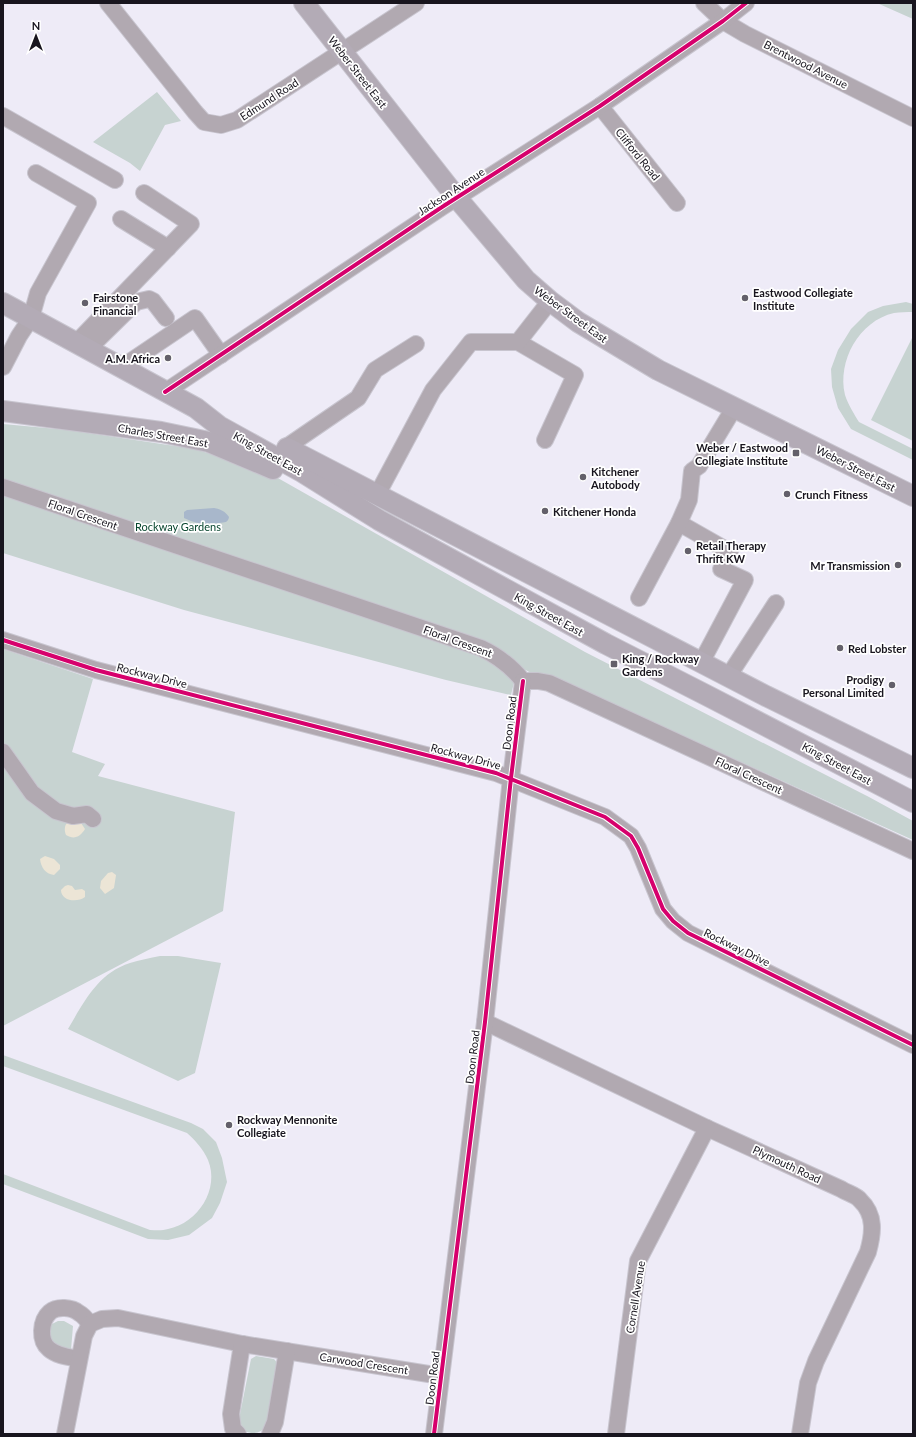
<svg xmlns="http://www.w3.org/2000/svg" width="916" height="1437" font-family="Lato,sans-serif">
	<rect width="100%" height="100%" fill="#eeebf7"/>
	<!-- green -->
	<g fill="#c7d3d1">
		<polygon points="877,3 913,3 913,19"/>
		<polygon points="157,92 181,121 165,125 140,171 130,163 93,142"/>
		<path d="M 906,302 L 913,304 L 913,312 C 907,312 900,312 894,313 C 859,321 837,361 845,395 C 848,404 854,414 859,422 L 913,449 L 913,460 L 851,429 L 838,408 L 832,387 L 831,369 L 838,350 L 851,329 L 868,312 L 883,306 Z"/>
		<polygon points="913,336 913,441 871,420"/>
		<polygon points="3,424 68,430 195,449 269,473 585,652 869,797 913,821 913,840 564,682 535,675 518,666 511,695 506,694 446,680 184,610 3,553"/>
		<polygon points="3,649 93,679 72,752 105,764 98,776 235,812 223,911 3,1026"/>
		<path d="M 160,956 L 178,956 L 221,963 L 195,1073 L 178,1081 L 68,1029 C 84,1002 98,973 130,963 C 139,960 150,958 160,956 Z"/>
		<path d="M 3,1055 L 191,1123 L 203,1129 L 216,1142 L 222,1158 L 227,1182 L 220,1203 L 212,1218 L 189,1235 L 168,1240 L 148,1239 L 3,1184 L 3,1174 L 150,1230 C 155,1230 162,1231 168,1229 C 198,1223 220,1189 208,1160 C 203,1149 196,1141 187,1133 L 3,1066 Z"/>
		<polygon points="58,1321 64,1321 73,1326 71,1350 48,1347 46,1327"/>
		<path d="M 256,1356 L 274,1359 L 279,1365 L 268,1426 C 259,1433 255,1435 244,1431 L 240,1422 L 240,1414 L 251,1359 Z"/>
	</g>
	<!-- sand -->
	<g fill="#ece5d6">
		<path d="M 69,821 L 81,823 L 85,829 C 80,837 74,840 66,835 C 64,830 64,825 69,821 Z"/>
		<path d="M 45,856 L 54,859 L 60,865 L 60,869 L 54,875 C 45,874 41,867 40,859 Z"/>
		<polygon points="112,872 116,875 114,888 105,894 100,888 101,881 108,873"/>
		<path d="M 68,885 L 72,886 L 75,890 L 82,889 L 85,891 L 85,897 C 77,903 61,901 61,890 L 65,886 Z"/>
	</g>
	<!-- water -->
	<path fill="#a8b7cb" d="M 214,508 C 220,509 225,511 229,517 C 228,523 225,522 219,523 C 203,524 199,525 184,518 L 184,512 L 187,510 Z"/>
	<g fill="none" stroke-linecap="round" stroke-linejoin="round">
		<defs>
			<g id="minor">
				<polyline points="108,3 195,112 204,122 221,125 237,120 416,3"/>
				<polyline points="704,3 723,21 745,34 913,118"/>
				<polyline points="600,106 677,203"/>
				<polyline points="3,116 115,180"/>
				<polyline points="121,219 168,248"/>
				<polyline points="518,342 575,375 545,440"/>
				<polyline points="76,343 191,224 144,193"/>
				<polyline points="88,349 136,302 149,299 153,301 166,318"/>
				<polyline points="3,367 19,336 31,318 38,293 88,203 36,173"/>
				<polyline points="121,368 195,318 221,355"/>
				<polyline points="165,392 442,207 600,106 723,21 746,3"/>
				<polyline points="285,448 358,398 375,370 416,344"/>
				<path d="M 3,487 L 481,648 C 498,656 511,666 523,681"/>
				<polyline points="377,495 433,390 471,342 518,342 550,301"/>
				<polyline points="679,523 730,552 721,569 745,580 701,663"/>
				<polyline points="639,598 679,523 689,500 692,471 699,466 734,408"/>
				<polyline points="3,640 96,670 496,773 605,817 631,836 638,848 663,909 673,921 688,933 913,1045"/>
				<polyline points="728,677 776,603"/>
				<polyline points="523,681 538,681 549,683 913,851"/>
				<polyline points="3,752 32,793 56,811 73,816 87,814 93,819"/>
				<path d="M 485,1022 L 707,1128 L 841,1189 C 847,1193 856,1195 860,1200 C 876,1215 873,1234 868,1252 L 816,1361 L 808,1383 L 800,1434"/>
				<path d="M 79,1359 C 69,1357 57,1356 49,1349 C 39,1341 40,1321 50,1312 C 57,1306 72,1307 79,1313 C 83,1315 87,1320 90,1324"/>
				<polyline points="65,1434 84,1336 90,1324 102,1319 118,1318 242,1344 441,1376"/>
				<polyline points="238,1434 233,1429 231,1414 242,1344"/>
				<polyline points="270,1434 275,1422 287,1351"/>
				<polyline points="434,1434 485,1022 511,778 523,681"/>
				<polyline points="616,1434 638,1261 707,1128"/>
			</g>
			<g id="major">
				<polyline points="304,3 457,198 526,280 550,301 578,322 658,370 913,496"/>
				<polyline points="3,303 196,408 219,426 302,472 379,520 606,644 706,695 913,802"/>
				<polyline points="3,411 161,432 209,442 273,469"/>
				<polyline points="287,448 766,696 913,768"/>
			</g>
		</defs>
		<!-- minor casing -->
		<use href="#minor" stroke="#c8c5cf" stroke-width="18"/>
		<!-- major casing -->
		<use href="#major" stroke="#c8c5cf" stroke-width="22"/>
		<!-- minor -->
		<use href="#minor" stroke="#b1a9b1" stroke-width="16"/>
		<!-- major -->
		<use href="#major" stroke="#b3abb6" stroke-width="20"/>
		<defs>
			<g id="cycleway">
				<polyline points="165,392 442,207 600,106 723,21 746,3"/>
				<polyline points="3,640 96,670 496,773 605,817 631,836 638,848 663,909 673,921 688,933 913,1045"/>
				<polyline points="434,1434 485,1022 511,778 523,681"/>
			</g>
		</defs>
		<!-- cycleway casing -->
		<use href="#cycleway" stroke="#fff" stroke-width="6"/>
		<!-- cycleway -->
		<use href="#cycleway" stroke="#d6006c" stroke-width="4"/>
	</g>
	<!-- markers -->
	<g fill="#63606a" stroke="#fff" stroke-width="1.5">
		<circle cx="745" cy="298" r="4"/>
		<circle cx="85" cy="303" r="4"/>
		<circle cx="168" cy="358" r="4"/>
		<rect x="792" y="449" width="8" height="8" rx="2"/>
		<circle cx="583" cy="477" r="4"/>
		<circle cx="787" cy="494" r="4"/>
		<circle cx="545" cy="511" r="4"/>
		<circle cx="688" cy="551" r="4"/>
		<circle cx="898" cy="565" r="4"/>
		<circle cx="840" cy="648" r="4"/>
		<rect x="610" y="660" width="8" height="8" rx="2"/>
		<circle cx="892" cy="685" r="4"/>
		<circle cx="229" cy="1125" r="4"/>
	</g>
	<g text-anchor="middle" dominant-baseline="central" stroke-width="3.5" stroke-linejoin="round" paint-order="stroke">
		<!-- street labels -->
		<g font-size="11" fill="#18151e" stroke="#fff">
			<text transform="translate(806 64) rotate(27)">Brentwood Avenue</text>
			<text transform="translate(358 72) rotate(52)">Weber Street East</text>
			<text transform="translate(269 99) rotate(-33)">Edmund Road</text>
			<text transform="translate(638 154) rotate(51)">Clifford Road</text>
			<text transform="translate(451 191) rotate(-33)">Jackson Avenue</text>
			<text transform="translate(571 314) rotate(36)">Weber Street East</text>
			<text transform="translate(163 435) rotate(10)">Charles Street East</text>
			<text transform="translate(268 453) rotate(29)">King Street East</text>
			<text transform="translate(856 468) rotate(27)">Weber Street East</text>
			<text transform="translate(83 514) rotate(19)">Floral Crescent</text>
			<text transform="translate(549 614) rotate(29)">King Street East</text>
			<text transform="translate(458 641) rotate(20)">Floral Crescent</text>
			<text transform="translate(152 675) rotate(14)">Rockway Drive</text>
			<text transform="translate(509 723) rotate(-83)">Doon Road</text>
			<text transform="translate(466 756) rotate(15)">Rockway Drive</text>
			<text transform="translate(837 763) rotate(28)">King Street East</text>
			<text transform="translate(749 775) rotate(25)">Floral Crescent</text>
			<text transform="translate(737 947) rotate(26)">Rockway Drive</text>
			<text transform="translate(472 1057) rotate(-83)">Doon Road</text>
			<text transform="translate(787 1164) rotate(25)">Plymouth Road</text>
			<text transform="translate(635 1297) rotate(-81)">Cornell Avenue</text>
			<text transform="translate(364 1363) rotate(9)">Carwood Crescent</text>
			<text transform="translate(432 1378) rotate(-83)">Doon Road</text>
		</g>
		<!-- poi labels -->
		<g font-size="11" font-weight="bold" fill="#18151e" stroke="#fff" text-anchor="start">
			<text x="753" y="292">Eastwood Collegiate<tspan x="753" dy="13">Institute</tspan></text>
			<text x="93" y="297">Fairstone<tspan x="93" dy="13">Financial</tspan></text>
			<text x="160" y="358" text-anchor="end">A.M. Africa</text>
			<text x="788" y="447" text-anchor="end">Weber / Eastwood<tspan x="788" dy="13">Collegiate Institute</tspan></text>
			<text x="591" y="471">Kitchener<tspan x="591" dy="13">Autobody</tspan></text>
			<text x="795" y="494">Crunch Fitness</text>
			<text x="553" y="511">Kitchener Honda</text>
			<text x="696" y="545">Retail Therapy<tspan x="696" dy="13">Thrift KW</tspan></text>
			<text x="890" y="565" text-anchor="end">Mr Transmission</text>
			<text x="848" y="648">Red Lobster</text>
			<text x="622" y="658">King / Rockway<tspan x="622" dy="13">Gardens</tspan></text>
			<text x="884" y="679" text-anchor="end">Prodigy<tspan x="884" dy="13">Personal Limited</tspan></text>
			<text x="237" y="1119">Rockway Mennonite<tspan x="237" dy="13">Collegiate</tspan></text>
		</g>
		<!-- park labels -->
		<g font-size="11" fill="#08462e" stroke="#fff">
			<text x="178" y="526">Rockway Gardens</text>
		</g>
	</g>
	<!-- border -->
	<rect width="916" height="1437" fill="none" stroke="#18151e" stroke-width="8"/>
	<!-- north arrow -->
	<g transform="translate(36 36)" stroke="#ffffff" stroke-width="3" paint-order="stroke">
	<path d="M0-3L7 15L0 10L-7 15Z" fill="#18151e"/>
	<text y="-6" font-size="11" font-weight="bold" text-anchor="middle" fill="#18151e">N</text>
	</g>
</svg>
